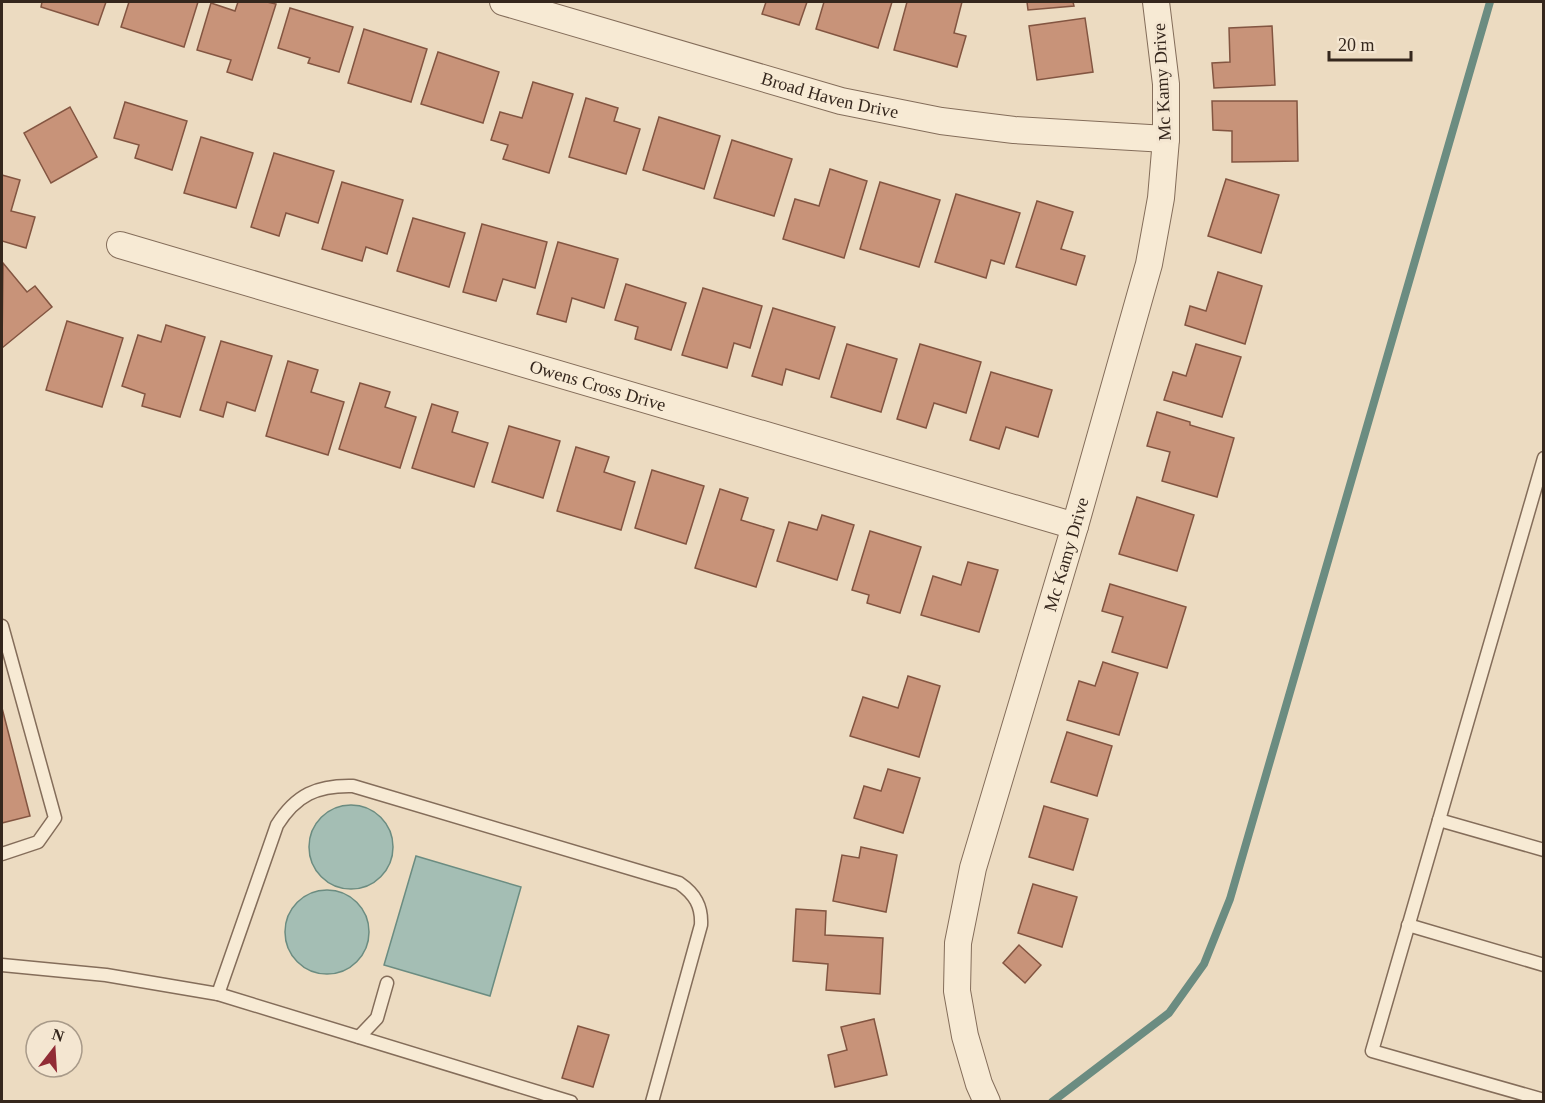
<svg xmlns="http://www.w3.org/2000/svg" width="1545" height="1103" font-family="'Times New Roman',serif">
	<rect width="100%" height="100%" fill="#ecdbc1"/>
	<!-- water -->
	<g fill="#a4beb4" stroke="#6b8c81" stroke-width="1.5">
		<circle cx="351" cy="847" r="42"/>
		<polygon points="416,856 521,887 490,996 384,965"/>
		<circle cx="327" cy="932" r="42"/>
	</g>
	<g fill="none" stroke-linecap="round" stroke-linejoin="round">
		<!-- stream -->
		<polyline stroke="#6b8c81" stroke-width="8" points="1052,1102 1169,1013 1204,964 1230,899 1490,2"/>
	</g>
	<!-- building -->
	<g fill="#c89379" stroke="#835541" stroke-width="1.5">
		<polygon points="42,2 106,2 98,25 41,7"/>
		<polygon points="129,2 198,2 184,47 121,27"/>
		<polygon points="238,2 267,2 276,4 252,80 227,72 231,60 197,50 211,3 235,11"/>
		<polygon points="766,2 807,2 799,25 762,14"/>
		<polygon points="824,2 892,2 878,48 816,29"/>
		<polygon points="907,2 962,2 954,33 966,36 957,67 894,50"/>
		<polygon points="1027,2 1073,2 1074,6 1028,10"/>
		<polygon points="290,8 353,27 339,72 308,63 310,58 278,48"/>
		<polygon points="1085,18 1093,72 1037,80 1029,26"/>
		<polygon points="1272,26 1275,85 1214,88 1212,63 1230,62 1229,28"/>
		<polygon points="364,29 427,49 411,102 348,83"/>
		<polygon points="438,52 499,72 483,123 421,104"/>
		<polygon points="533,82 573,94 549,173 503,159 508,145 491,140 500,112 522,118"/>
		<polygon points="586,98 618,108 614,121 640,129 626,174 569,157"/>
		<polygon points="1212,101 1297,101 1298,161 1232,162 1232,131 1213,130"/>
		<polygon points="125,102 187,121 172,170 135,158 139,145 114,138"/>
		<polygon points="70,107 97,157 51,183 24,133"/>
		<polygon points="659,117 720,136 704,189 643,170"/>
		<polygon points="201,137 253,153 236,208 184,193"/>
		<polygon points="732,140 792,159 774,216 714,198"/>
		<polygon points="274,153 334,171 318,223 286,213 279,236 251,227"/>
		<polygon points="830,169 867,181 844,258 783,239 795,199 819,206"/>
		<polygon points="2,175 20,180 11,211 35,217 26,248 2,241"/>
		<polygon points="1226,179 1279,195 1261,253 1208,236"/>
		<polygon points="342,182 403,200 387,254 366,247 362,261 322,249"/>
		<polygon points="880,182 940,200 919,267 860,249"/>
		<polygon points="956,194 1020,213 1004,264 991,260 986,278 935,262"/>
		<polygon points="1037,201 1073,212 1061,249 1085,256 1076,285 1016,267"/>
		<polygon points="413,218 465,233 449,287 397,271"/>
		<polygon points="482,224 547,242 535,288 503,279 496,301 463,292"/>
		<polygon points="558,242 618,259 604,308 572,298 566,322 537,314"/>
		<polygon points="3,263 27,292 35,286 52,307 2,348"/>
		<polygon points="1218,272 1262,286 1245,344 1185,325 1190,306 1206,311"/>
		<polygon points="626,284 686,303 671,350 635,339 638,327 615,320"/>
		<polygon points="703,288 762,306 750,348 734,343 727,368 682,355"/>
		<polygon points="773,308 835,327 819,379 786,369 782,385 752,376"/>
		<polygon points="67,321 123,338 102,407 46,390"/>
		<polygon points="166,325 205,337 180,417 142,406 145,394 122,386 138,335 161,342"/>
		<polygon points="221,341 272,356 255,411 227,402 223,417 200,410"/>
		<polygon points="847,344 897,359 881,412 831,397"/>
		<polygon points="920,344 981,362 966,413 934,403 926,428 897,419"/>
		<polygon points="1196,344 1241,357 1222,417 1164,400 1173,372 1186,376"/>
		<polygon points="288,361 318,370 311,392 344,402 328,455 266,436"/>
		<polygon points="991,372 1052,390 1038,437 1006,427 999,449 970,440"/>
		<polygon points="360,383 390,392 385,407 416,417 400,468 339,449"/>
		<polygon points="432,404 458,412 452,432 488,443 474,487 412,468"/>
		<polygon points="1157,412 1190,422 1190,425 1234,438 1217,497 1162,481 1170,452 1147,446"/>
		<polygon points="509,426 560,441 543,498 492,482"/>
		<polygon points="576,447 609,457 604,472 635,482 621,530 557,511"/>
		<polygon points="652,470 704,486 686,544 635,528"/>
		<polygon points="720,489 748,498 741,520 774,530 756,587 695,568"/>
		<polygon points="1137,497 1194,515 1177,571 1119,554"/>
		<polygon points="822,515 854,525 837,580 777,561 789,522 817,530"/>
		<polygon points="870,531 921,547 900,613 867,603 869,595 852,590"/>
		<polygon points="968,562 998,570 979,632 921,615 933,576 961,585"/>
		<polygon points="1110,584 1186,607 1167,668 1112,652 1123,617 1102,611"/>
		<polygon points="1103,662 1138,673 1119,735 1067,720 1079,681 1095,686"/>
		<polygon points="908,676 940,686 919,757 850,736 863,697 898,708"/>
		<polygon points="2,708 30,816 2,823"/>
		<polygon points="1067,732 1112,746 1097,796 1051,782"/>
		<polygon points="888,769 920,778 903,833 854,818 864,786 881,791"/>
		<polygon points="1044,806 1088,819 1073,870 1029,857"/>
		<polygon points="861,847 897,855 886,912 833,901 842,855 859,858"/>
		<polygon points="1033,884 1077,897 1062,947 1018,933"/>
		<polygon points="796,909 826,911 825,935 883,938 880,994 826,990 828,964 793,961"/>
		<polygon points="1019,945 1041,965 1025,983 1003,963"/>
		<polygon points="874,1019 887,1075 835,1087 828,1055 847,1050 841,1027"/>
		<polygon points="578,1026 609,1035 593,1087 562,1078"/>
	</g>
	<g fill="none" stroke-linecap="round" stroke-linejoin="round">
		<defs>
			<g id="service">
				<polyline points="1544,458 1372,1051 1544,1100"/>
				<polyline points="2,626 55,818 38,842 2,854"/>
				<polyline points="1439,820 1544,850"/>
				<polyline points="1408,925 1544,965"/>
				<polyline points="2,965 106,975 218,994 571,1102"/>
				<path d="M 218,994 L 277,825 C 296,795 317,785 353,786 L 679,883 C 695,894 702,906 701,925 L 652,1102"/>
				<polyline points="359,1037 377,1018 387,983"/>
			</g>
			<g id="minor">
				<path id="s1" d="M 503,2 L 841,101 L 941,121 L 1014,130 L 1166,139"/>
				<path id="s2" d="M 120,245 L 1075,526"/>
				<path id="s3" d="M 987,1102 L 979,1084 L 965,1036 L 957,991 L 958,943 L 973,868 L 1075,526 L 1149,264 L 1161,198 L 1166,139 L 1166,84 L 1156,2"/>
			</g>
		</defs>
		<!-- service casing -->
		<use href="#service" stroke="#846d5a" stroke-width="15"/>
		<!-- minor casing -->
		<use href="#minor" stroke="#846d5a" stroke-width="28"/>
		<!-- service -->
		<use href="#service" stroke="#f7ead4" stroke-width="12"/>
		<!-- minor -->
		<use href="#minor" stroke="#f7ead4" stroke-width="26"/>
	</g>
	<g text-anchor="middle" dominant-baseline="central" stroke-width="6" stroke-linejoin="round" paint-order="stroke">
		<!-- street labels -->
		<g font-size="18" fill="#35271d" stroke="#f4e6d1">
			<text transform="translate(1162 82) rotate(-93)">Mc Kamy Drive</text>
			<text stroke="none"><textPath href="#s1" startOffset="340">Broad Haven Drive</textPath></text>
			<text stroke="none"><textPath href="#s2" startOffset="498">Owens Cross Drive</textPath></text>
			<text stroke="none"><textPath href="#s3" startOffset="567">Mc Kamy Drive</textPath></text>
		</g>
	</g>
	<!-- border -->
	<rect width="1545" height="1103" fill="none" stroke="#35271d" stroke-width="6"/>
	<!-- north arrow -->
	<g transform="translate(54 1049) rotate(17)"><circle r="28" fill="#f4e6d1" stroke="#a89a89" stroke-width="1.5"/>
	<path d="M0-4.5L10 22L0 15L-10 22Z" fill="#912c36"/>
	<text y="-9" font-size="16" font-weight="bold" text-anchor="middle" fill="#35271d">N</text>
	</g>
	<!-- scale -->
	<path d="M1329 51v9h82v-9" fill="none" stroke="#35271d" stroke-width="3"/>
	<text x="1338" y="51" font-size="18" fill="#35271d" stroke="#f4e6d1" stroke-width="4.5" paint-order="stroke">20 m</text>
</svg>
